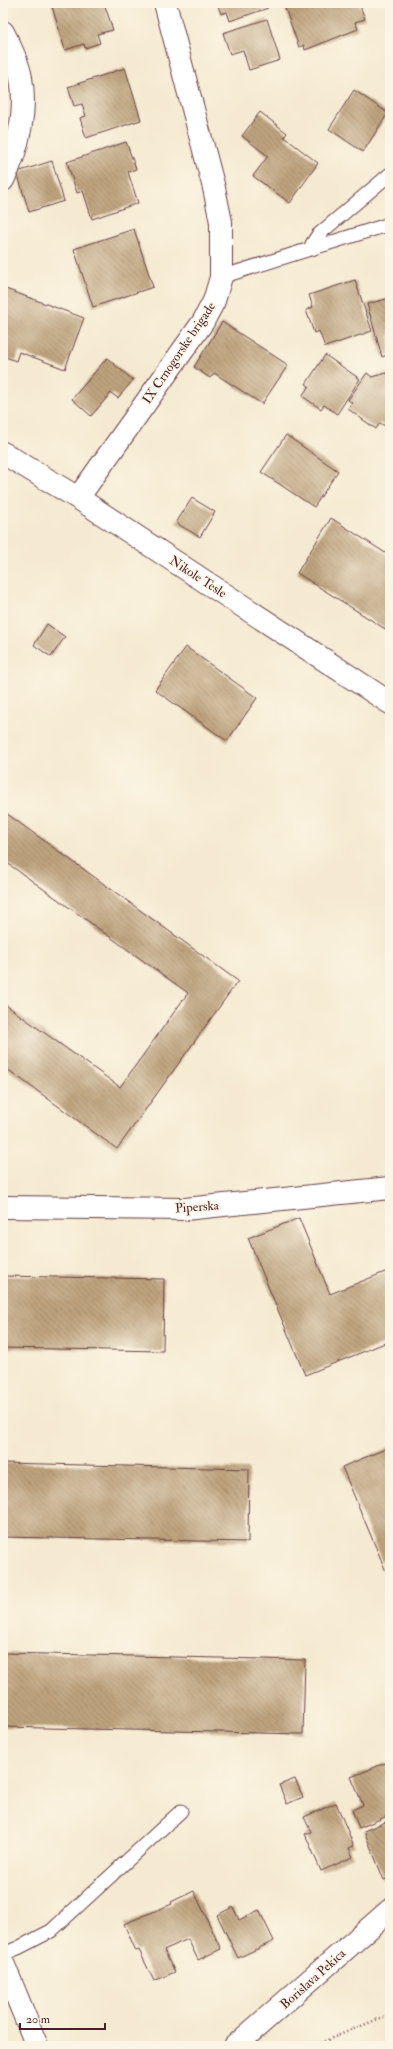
<svg xmlns="http://www.w3.org/2000/svg" width="393" height="2049" font-family="'IM FELL Double Pica',serif">
	<defs>
		<pattern id="building-back-hatch" width="6" height="6" patternUnits="userSpaceOnUse"><rect width="6" height="6" fill="#bea37d"/><path d="M-1 5l2 2M0 0l6 6M5-1l2 2" fill="none" stroke="#9c8467"/></pattern>
	</defs>
	<rect width="100%" height="100%" fill="#fcf5e5"/>
	<filter id="ink" filterUnits="userSpaceOnUse"><feTurbulence type="fractalNoise" baseFrequency=".025" numOctaves="2"/><feDisplacementMap in="SourceGraphic" scale="8" xChannelSelector="R" yChannelSelector="G"/><feConvolveMatrix kernelMatrix="1 2 1 2 8 2 1 2 1" color-interpolation-filters="sRGB"/></filter>
	<filter id="wash" filterUnits="userSpaceOnUse"><feTurbulence type="fractalNoise" baseFrequency=".012" numOctaves="4" result="noise"/><feDisplacementMap in="SourceGraphic" scale="16" xChannelSelector="R" yChannelSelector="G"/><feGaussianBlur stdDeviation="0.9" result="paint"/><feColorMatrix in="noise" values="0 0 0 0 0 0 0 0 0 0 0 0 0 0 0 0 0 1.4 0 .05"/><feComposite in="paint" operator="in"/></filter>
	<g filter="url(#wash)">
		<rect width="100%" height="100%" fill="#f5ead1"/>
		<g id="blocks">
			<!-- building -->
			<g fill="url(#building-back-hatch)">
				<polygon points="51,3 104,3 113,30 97,34 100,43 85,48 84,44 65,50"/>
				<polygon points="217,3 267,3 268,8 230,21 227,12 221,14"/>
				<polygon points="292,3 359,3 365,19 355,22 358,29 305,50 304,45 299,47 285,8 292,5"/>
				<polygon points="267,19 280,60 249,70 243,50 230,54 223,33"/>
				<polygon points="125,68 141,120 86,138 80,118 86,116 82,104 74,106 68,87"/>
				<polygon points="354,90 388,113 363,152 329,129"/>
				<polygon points="260,112 287,133 284,137 318,163 290,203 253,176 268,156 242,136"/>
				<polygon points="126,142 136,169 128,172 138,203 92,219 83,191 77,193 67,162"/>
				<polygon points="52,161 64,201 29,212 17,172"/>
				<polygon points="134,229 153,287 93,307 74,249"/>
				<polygon points="355,280 372,331 325,347 319,331 314,333 306,310 313,307 309,295"/>
				<polygon points="3,288 84,318 65,369 19,352 16,361 3,356"/>
				<polygon points="390,298 390,354 382,357 367,304"/>
				<polygon points="222,322 288,365 262,404 214,373 210,378 194,367"/>
				<polygon points="325,355 360,379 337,414 324,405 321,409 302,396 309,386 306,384"/>
				<polygon points="107,358 133,380 118,398 111,393 91,416 72,399"/>
				<polygon points="367,373 372,377 386,373 390,376 390,420 385,426 380,423 376,429 348,409 352,403 348,400"/>
				<polygon points="286,435 338,471 314,507 261,472"/>
				<polygon points="192,498 215,512 200,537 176,523"/>
				<polygon points="331,518 390,556 390,632 297,573"/>
				<polygon points="47,624 65,637 51,657 34,645"/>
				<polygon points="186,647 257,698 227,741 155,690"/>
				<polygon points="3,811 238,981 117,1149 3,1066 3,1003 120,1087 188,993 3,860"/>
				<polygon points="299,1218 330,1294 390,1270 390,1341 305,1375 248,1238"/>
				<polygon points="3,1276 164,1279 163,1351 3,1348"/>
				<polygon points="390,1447 390,1581 342,1467"/>
				<polygon points="3,1463 249,1469 248,1542 3,1537"/>
				<polygon points="3,1653 305,1660 303,1734 3,1727"/>
				<polygon points="385,1763 388,1768 390,1768 390,1815 359,1828 352,1810 363,1805 351,1777"/>
				<polygon points="295,1779 303,1797 287,1804 279,1785"/>
				<polygon points="336,1803 354,1846 349,1848 353,1857 321,1871 305,1834 311,1832 304,1817"/>
				<polygon points="390,1820 390,1878 384,1880 364,1831"/>
				<polygon points="194,1891 221,1949 198,1960 188,1939 164,1950 175,1972 154,1981 139,1950 136,1951 124,1924 172,1904 171,1902"/>
				<polygon points="233,1907 239,1920 259,1910 274,1941 238,1958 217,1915"/>
			</g>
		</g>
	</g>
	<g filter="url(#ink)">
		<use href="#blocks" fill-opacity="0" stroke="#643d44" stroke-width="1"/>
		<g fill="none" stroke-linecap="round" stroke-linejoin="round">
			<defs>
				<g id="service">
					<polyline points="312,249 312,244 318,235 390,174"/>
					<polyline points="221,277 390,224"/>
					<polyline points="3,1954 18,1948 51,1931 181,1811"/>
				</g>
				<g id="minor">
					<path d="M 3,32 C 9,43 19,65 21,78 C 27,110 18,151 3,180"/>
					<polyline points="78,498 203,322 214,301 221,277 221,222 214,188 165,3"/>
					<polyline points="3,1207 185,1209 390,1188"/>
					<polyline points="3,1963 37,2046"/>
					<polyline points="235,2046 390,1910"/>
				</g>
				<polyline id="tertiary" points="3,453 78,498 390,703"/>
			</defs>
			<!-- service casing -->
			<use href="#service" stroke="#643d44" stroke-width="15"/>
			<!-- minor casing -->
			<use href="#minor" stroke="#643d44" stroke-width="24"/>
			<!-- tertiary casing -->
			<use href="#tertiary" stroke="#643d44" stroke-width="24"/>
			<!-- path -->
			<polyline stroke="#643d44" stroke-width="2.5" stroke-dasharray="1 3" stroke-linecap="butt" points="313,2046 390,2014"/>
			<!-- service -->
			<use href="#service" stroke="#fff" stroke-width="13"/>
			<!-- minor -->
			<use href="#minor" stroke="#fff" stroke-width="22"/>
			<!-- tertiary -->
			<use href="#tertiary" stroke="#fff" stroke-width="22"/>
		</g>
	</g>
	<g text-anchor="middle" dominant-baseline="central" stroke-width="3.5" stroke-linejoin="round" paint-order="stroke">
		<!-- street labels -->
		<g font-size="13" fill="#4a1f2b" stroke="#fcf5e5">
			<text transform="translate(179 353) rotate(-56)">IX Crnogorske brigade</text>
			<text transform="translate(198 577) rotate(33)">Nikole Tesle</text>
			<text transform="translate(197 1207) rotate(-4)">Piperska</text>
			<text transform="translate(313 1979) rotate(-42)">Borislava Pekica</text>
		</g>
	</g>
	<!-- margin -->
	<rect width="393" height="2049" fill="none" stroke="#fcf5e5" stroke-width="16"/>
	<!-- scale -->
	<path d="M20 2023v6h85v-6" fill="none" stroke="#4a1f2b" stroke-width="2"/>
	<text x="26" y="2023" font-size="12" fill="#4a1f2b" stroke="#fcf5e5" stroke-width="3" paint-order="stroke">20 m</text>
</svg>
